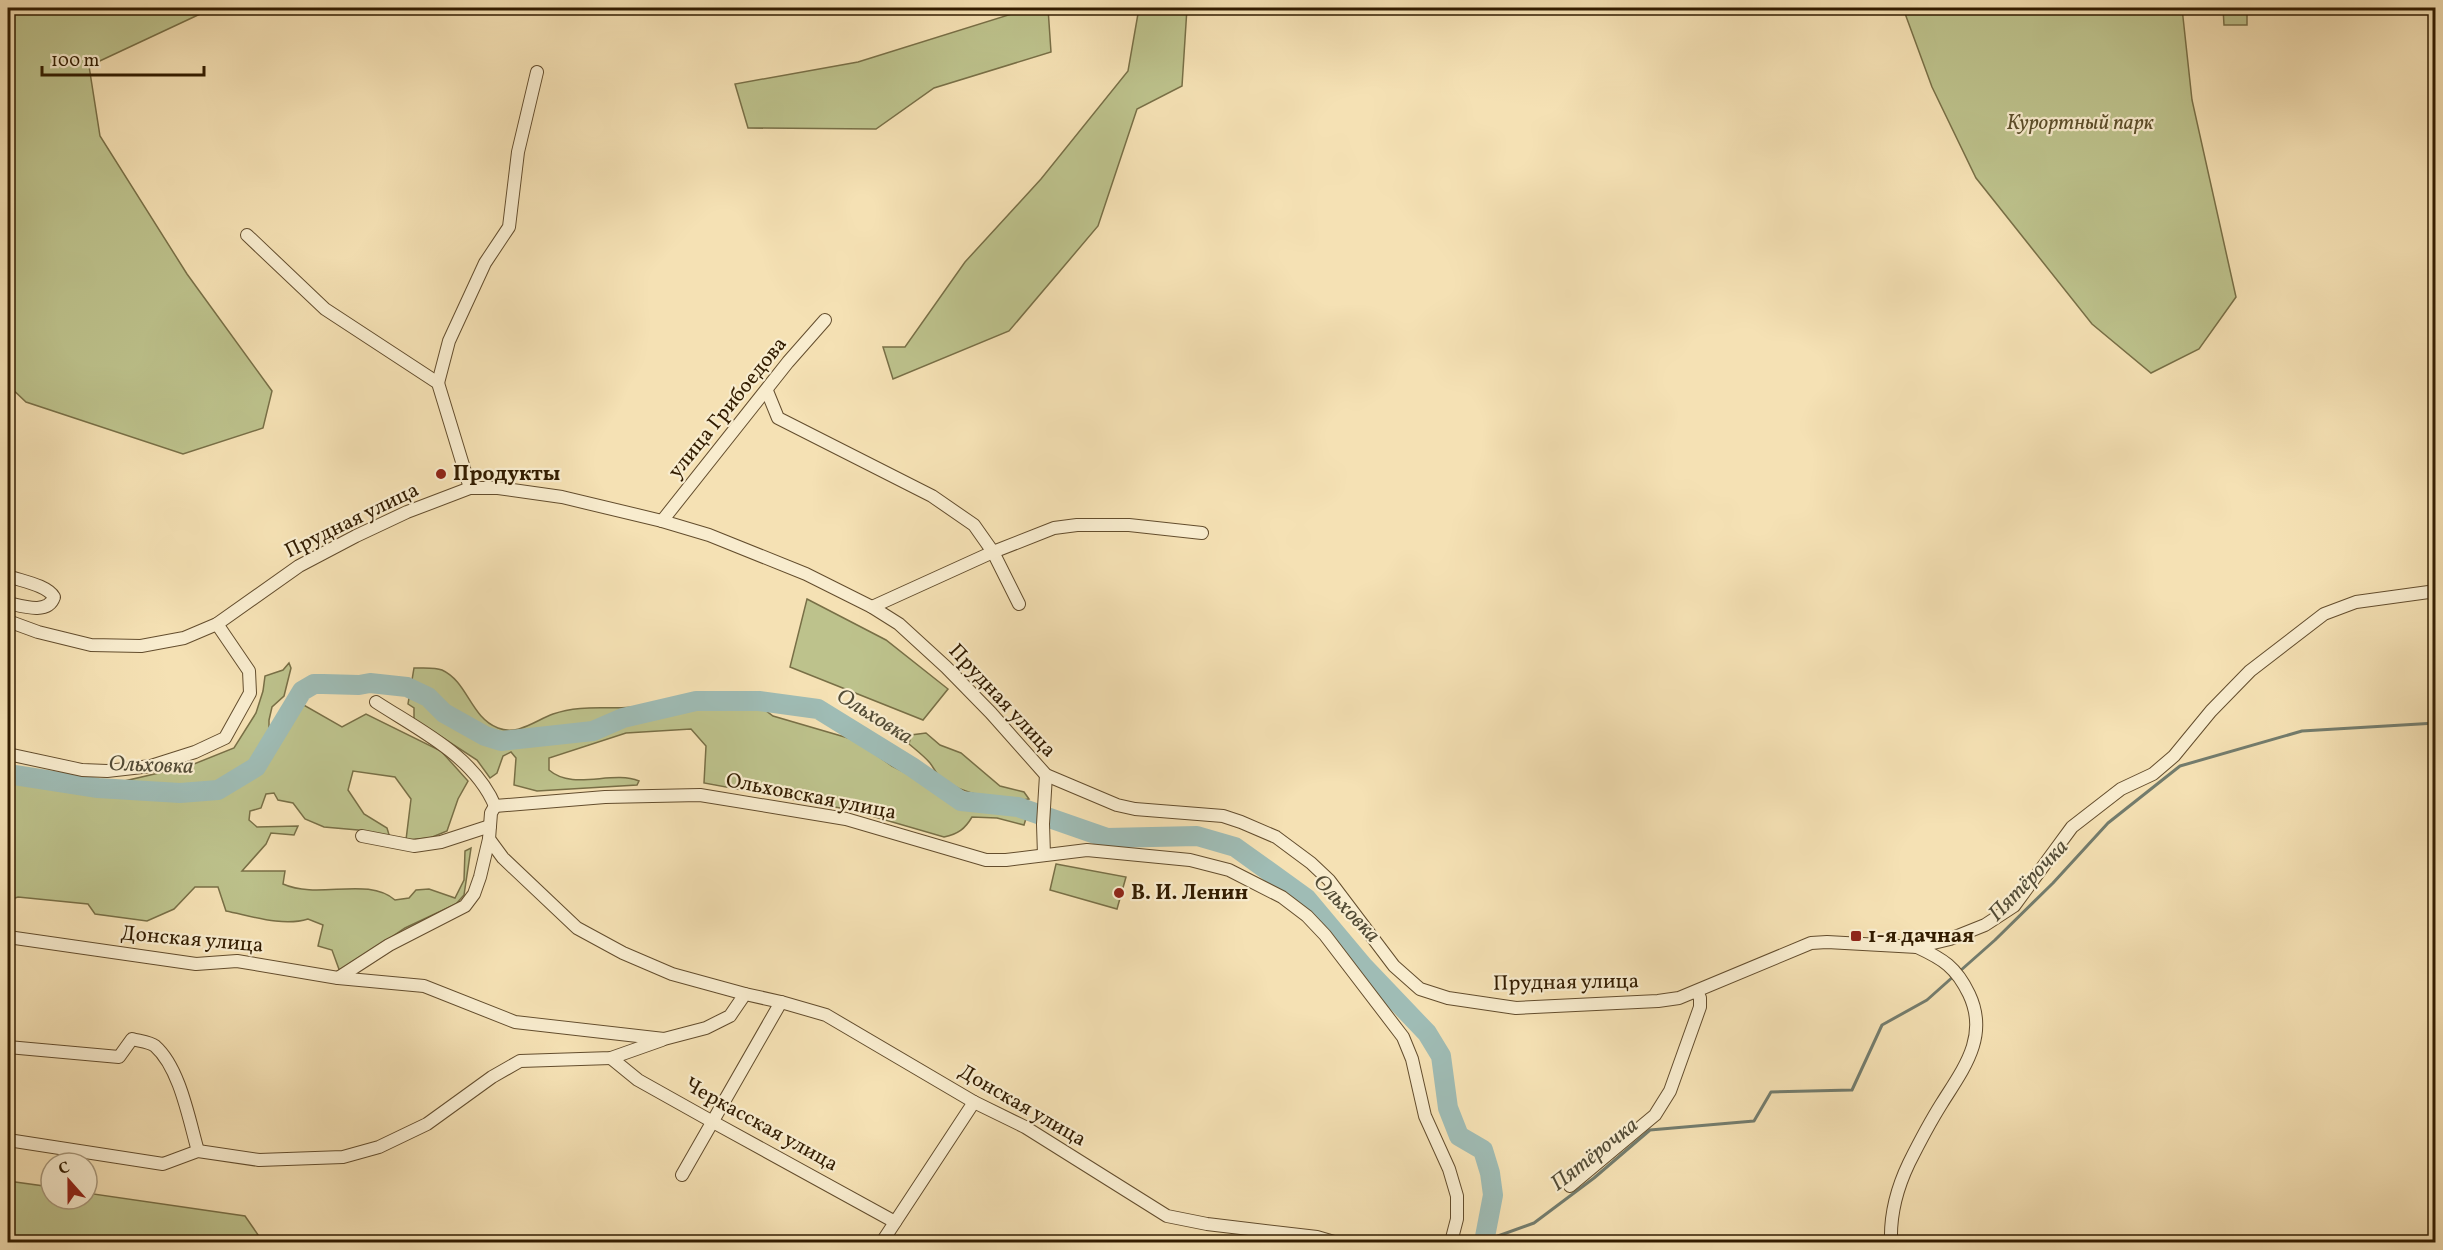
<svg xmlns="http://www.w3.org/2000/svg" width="2443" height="1250" font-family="Vollkorn,serif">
	<rect width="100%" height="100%" fill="#f5e1b4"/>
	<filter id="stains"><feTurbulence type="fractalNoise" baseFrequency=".00333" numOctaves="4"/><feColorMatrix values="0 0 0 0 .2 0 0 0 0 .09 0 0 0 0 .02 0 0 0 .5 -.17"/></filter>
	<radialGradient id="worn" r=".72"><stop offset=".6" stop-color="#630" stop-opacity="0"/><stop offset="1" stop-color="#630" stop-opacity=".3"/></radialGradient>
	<!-- green -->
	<g fill="#bdc28c" stroke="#786f46" stroke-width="1.5">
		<polygon points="8,8 213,8 89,66 100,136 187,274 272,391 263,428 183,454 26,402 8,385"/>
		<polygon points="1031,8 1048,8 1051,52 934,88 876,129 748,128 735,84 858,62"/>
		<polygon points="1139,8 1187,8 1182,86 1137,109 1098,226 1009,331 893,379 883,347 905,347 965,262 1041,179 1128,71"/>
		<polygon points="1903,8 2182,8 2192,100 2236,297 2199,349 2151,373 2092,324 1976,178 1932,87"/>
		<polygon points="2223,8 2247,8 2247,25 2224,25"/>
		<polygon points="807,599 886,640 948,689 923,720 790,667"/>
		<path d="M 289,663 L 291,668 L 284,696 L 272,707 L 269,720 L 269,730 L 278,741 L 302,704 L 342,727 L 366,714 L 441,751 L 468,781 L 458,799 L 447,831 L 430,838 L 406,840 L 411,799 L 395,777 L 353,771 L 348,790 L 364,814 L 387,828 L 390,838 L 358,830 L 324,827 L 305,819 L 293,803 L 278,800 L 274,793 L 266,794 L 261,808 L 250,811 L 249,820 L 257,827 L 298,826 L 294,835 L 271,833 L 266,844 L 242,871 L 285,871 L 283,884 C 319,900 367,876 395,900 L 409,898 L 416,890 L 429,889 L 455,898 L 464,880 L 465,851 L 471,848 L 464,895 L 456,904 L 405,928 L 340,972 L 332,950 L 318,946 L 323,925 L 308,919 C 283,927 251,916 226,911 L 218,887 L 195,887 L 174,909 L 147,921 L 95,914 L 88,904 L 18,897 L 12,899 L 8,908 L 8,779 L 109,794 L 120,782 L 189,766 L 234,748 L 256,713 L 263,691 L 265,676 L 283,670 Z"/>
		<path d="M 414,668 C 422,668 435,667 442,670 C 468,682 470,717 498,728 C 518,736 536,720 553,714 C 584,703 613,711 644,706 L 658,715 L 698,706 L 761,707 L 773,716 L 855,740 L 892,766 L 914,777 L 952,804 L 1027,815 L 1024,825 L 997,818 L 972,817 C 965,829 958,834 944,837 L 851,810 L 704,783 L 706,746 L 691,729 L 626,733 L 549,758 L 549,770 C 573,791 612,770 639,781 L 637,785 L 537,791 L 514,785 L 516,758 L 511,752 L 503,756 L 497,773 L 490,778 L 477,760 L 414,719 L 414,708 L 408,704 Z"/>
		<path d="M 926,733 L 940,745 L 961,753 L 1000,786 L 1024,792 L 1029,799 C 1004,804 960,793 941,778 C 936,774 934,768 930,763 C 924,756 916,750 909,744 L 911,735 Z"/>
		<polygon points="1056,864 1126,877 1117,909 1050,890"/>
		<polygon points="8,1181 51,1187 51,1199 87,1199 87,1193 245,1216 263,1242 8,1242"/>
	</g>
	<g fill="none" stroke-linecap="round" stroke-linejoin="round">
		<!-- stream -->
		<g stroke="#737c6d" stroke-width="3">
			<polyline points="1960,971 1995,940 2053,883 2108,823 2180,766 2302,731 2436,723"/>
			<polyline points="1484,1241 1534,1223 1594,1178 1650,1130 1754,1121 1771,1092 1852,1090 1882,1025 1927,1000 1955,975"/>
		</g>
		<!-- river -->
		<polyline stroke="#9fbcb5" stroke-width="20" points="8,774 98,788 180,793 218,790 256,767 302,691 314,684 323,684 359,685 370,683 407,687 428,697 444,713 485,736 501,741 593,731 623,718 696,701 759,701 818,709 912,767 961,801 1018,807 1107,838 1197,836 1235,847 1306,898 1363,966 1427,1033 1441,1056 1448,1108 1459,1136 1483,1150 1490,1173 1493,1195 1484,1242"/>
		<defs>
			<g id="minor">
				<polyline points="247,235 325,309 438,383 470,488"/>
				<polyline points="438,383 449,341 485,263 509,227 518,152 537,72"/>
				<polyline points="767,391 778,418 932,496 974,525 993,552 1019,604"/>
				<polyline points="662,521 788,362 825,320"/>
				<path d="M 8,576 C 21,581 47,585 54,597 C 48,615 22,606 8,603"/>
				<polyline points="872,607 993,552 1054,528 1077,525 1129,525 1202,533"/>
				<polyline points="8,621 38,632 91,645 141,646 184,638 217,624 299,566 356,536 407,512 470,488 498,488 562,497 662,521 709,535 806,574 872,607 899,624 946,667 991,713 1046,775 1117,805 1135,809 1223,816 1241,822 1276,837 1311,863 1329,880 1394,966 1420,989 1448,998 1516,1008 1658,1001 1679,998 1811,943 1827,942 1917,947 1950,939 1985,925 2014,906 2072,827 2121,789 2153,774 2174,756 2211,711 2250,671 2324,614 2356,602 2436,591"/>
				<path d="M 376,702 C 419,730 474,756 495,806"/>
				<polyline points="8,754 82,770 107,771 151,766 195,752 225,738 250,693 249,671 217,624"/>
				<polyline points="495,806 605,797 700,795 846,819 986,860 1006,860 1087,850 1190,860 1229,870 1282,897 1307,916 1325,935 1403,1037 1412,1059 1425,1116 1449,1169 1457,1196 1457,1219 1451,1242"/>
				<polyline points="362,836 414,846 441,842 490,826"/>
				<polyline points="489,839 503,858 577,928 623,953 672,974 745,994"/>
				<polyline points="1044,855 1043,824 1046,775"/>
				<polyline points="8,937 196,964 237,961 338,978 424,986 515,1022 664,1039 706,1028 730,1016 745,994 781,1002 826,1015 974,1102 1025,1127 1167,1216 1207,1224 1317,1237 1334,1242"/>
				<polyline points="338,978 389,945 465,906 474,894 480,877 489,839 491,813 495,806"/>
				<path d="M 8,1047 L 119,1057 L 132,1039 C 139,1041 150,1042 155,1046 C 180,1068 189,1120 198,1151"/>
				<polyline points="611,1058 638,1080 713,1122 895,1222"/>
				<polyline points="8,1140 163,1164 198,1151 259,1160 343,1157 379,1147 427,1124 492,1077 520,1061 611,1058 662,1040"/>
				<polyline points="682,1175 781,1002"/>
				<polyline points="1570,1186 1655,1115 1670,1091 1700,1007 1700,998 1697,992"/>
				<polyline points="882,1242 974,1102"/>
				<path d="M 1891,1242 C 1890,1215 1897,1188 1909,1163 C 1919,1143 1930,1122 1942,1103 C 1964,1068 1989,1036 1969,994 C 1956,967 1943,959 1917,947"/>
			</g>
		</defs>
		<!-- minor casing -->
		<use href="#minor" stroke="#634d2d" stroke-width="14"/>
		<!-- minor -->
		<use href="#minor" stroke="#f8ecce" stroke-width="12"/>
	</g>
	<!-- markers -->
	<g fill="#8f2418" stroke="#f8ecce" stroke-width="2">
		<circle cx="441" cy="474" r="6"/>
		<circle cx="1119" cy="893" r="6"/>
		<rect x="1850" y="930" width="12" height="12" rx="3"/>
	</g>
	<g text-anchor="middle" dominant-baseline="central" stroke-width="4.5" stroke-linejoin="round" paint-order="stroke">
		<!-- park labels -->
		<g font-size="21" font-style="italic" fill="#5c4e2a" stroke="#f8ecce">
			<text x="2080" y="123">Курортный парк</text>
		</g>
		<!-- street labels -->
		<g font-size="21" fill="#321c00" stroke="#f8ecce">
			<text transform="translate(728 408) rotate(-51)">улица Грибоедова</text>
			<text transform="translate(352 521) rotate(-26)">Прудная улица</text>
			<text transform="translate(1002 701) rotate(47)">Прудная улица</text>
			<text transform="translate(811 797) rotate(11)">Ольховская улица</text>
			<text transform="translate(192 940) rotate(5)">Донская улица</text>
			<text transform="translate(1566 983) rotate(-1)">Прудная улица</text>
			<text transform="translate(1022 1106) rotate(30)">Донская улица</text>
			<text transform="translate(761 1125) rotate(29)">Черкасская улица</text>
		</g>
		<!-- poi labels -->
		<g font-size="21" font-weight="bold" fill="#321c00" stroke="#f8ecce" text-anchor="start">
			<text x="453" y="474">Продукты</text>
			<text x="1131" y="893">В. И. Ленин</text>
			<text x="1868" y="936">1-я дачная</text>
		</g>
		<!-- water labels -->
		<g font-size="22" font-style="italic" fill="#534c36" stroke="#f8ecce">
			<text transform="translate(874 717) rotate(32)">Ольховка</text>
			<text transform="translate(151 766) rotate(2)">Ольховка</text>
			<text transform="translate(2029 881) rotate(-46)">Пятёрочка</text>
			<text transform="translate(1346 909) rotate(46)">Ольховка</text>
			<text transform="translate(1595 1155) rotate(-38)">Пятёрочка</text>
		</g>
	</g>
	<!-- margin -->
	<rect width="2443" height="1250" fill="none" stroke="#f5e1b4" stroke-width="30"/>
	<rect x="9" y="9" width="2425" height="1232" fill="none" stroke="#321c00" stroke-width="3"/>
	<rect x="15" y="15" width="2413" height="1220" fill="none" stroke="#321c00" stroke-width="1.5"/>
	<!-- north arrow -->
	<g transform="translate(69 1181) rotate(339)"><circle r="28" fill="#f8ecce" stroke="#a9997c" stroke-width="1.5"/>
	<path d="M0-4.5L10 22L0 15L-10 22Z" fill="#8f2418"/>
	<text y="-9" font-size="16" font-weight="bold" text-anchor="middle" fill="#321c00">С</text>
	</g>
	<!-- scale -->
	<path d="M42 66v9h162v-9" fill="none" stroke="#321c00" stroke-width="3"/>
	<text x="51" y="66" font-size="18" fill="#321c00" stroke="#f8ecce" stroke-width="4.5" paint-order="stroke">100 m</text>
	<rect width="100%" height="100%" filter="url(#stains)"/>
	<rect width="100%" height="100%" fill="url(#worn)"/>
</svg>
